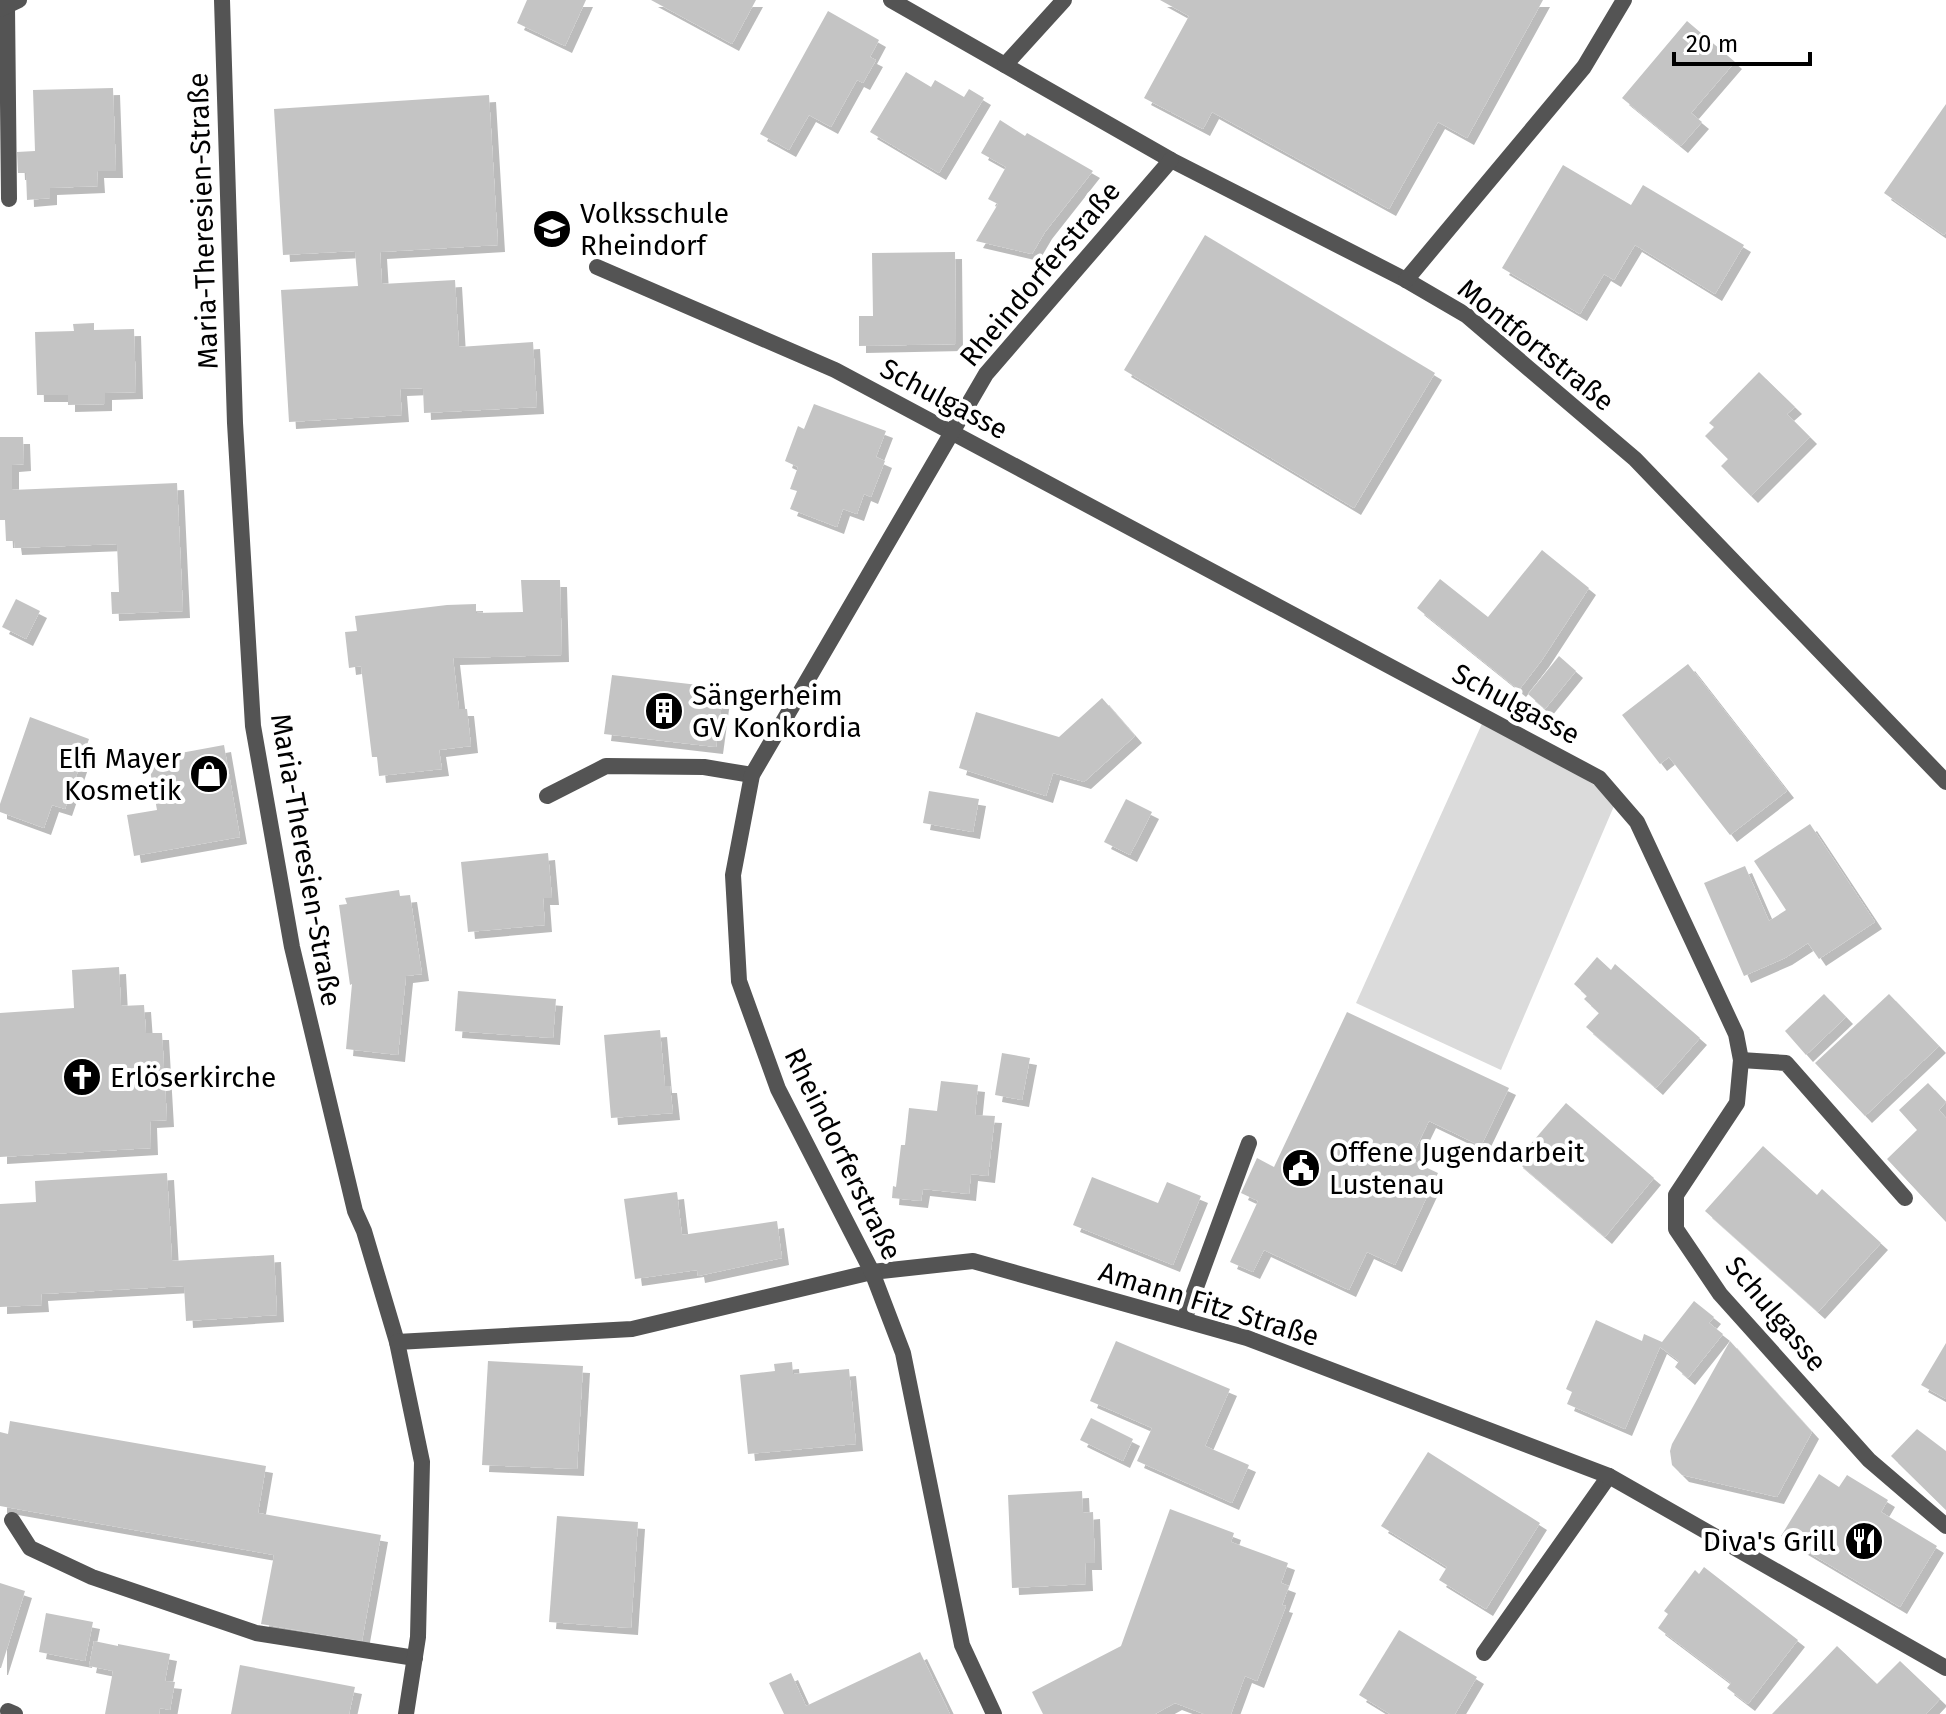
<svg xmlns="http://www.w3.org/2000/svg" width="1946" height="1714" font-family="'Fira Sans',sans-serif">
	<defs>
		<filter id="shadow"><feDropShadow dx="7" dy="7" stdDeviation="0" flood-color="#0004"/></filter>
	</defs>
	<rect width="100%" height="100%" fill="#fff"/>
	<!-- green -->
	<polygon fill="#dbdbdb" points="1485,717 1617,799 1501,1070 1356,1003"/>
	<!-- building -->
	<g fill="#c4c4c4" filter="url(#shadow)">
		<polygon points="527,0 586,0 565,46 517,23"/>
		<polygon points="651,0 756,0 732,44"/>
		<polygon points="1160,0 1543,0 1467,138 1438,122 1389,209 1212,112 1203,129 1144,98 1189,16"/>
		<polygon points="828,11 879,40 870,57 876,60 863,83 857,80 831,127 809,115 789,150 760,134"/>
		<polygon points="1687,21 1735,62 1691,113 1702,122 1681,146 1622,98"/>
		<polygon points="906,72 931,87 935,80 964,97 969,89 984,98 939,173 870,132"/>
		<polygon points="113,88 116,171 97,171 98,186 50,188 50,198 27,200 26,173 18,173 17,152 35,151 33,90"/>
		<polygon points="489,95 498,245 380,252 382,284 455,280 459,347 533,342 537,407 424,413 423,388 400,389 402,415 289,422 281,290 358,286 355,251 283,255 274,109"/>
		<polygon points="1946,104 1946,232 1944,235 1884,193"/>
		<polygon points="1000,120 1025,136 1027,133 1093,171 1045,232 1032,254 976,241 998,204 988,199 1006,167 981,153"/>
		<polygon points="1563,165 1631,205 1643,185 1744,245 1715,294 1635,245 1614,280 1604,274 1580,314 1502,268"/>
		<polygon points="1205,235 1435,373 1354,508 1124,370"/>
		<polygon points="955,252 956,344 859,346 859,316 873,316 872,253"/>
		<polygon points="94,323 94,330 134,329 136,392 105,393 105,404 68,405 68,395 37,395 35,332 74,331 73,324"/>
		<polygon points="1759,372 1795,407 1787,414 1810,437 1751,496 1721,466 1728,459 1705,436 1714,427 1709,423"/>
		<polygon points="814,404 886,431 876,457 885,461 871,497 864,494 857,514 843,509 837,527 790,509 797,491 790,489 798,467 785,461 798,426 804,429"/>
		<polygon points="0,437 23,437 24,464 12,465 12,490 177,483 183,611 112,614 111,592 119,592 117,544 15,548 14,541 6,541 5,520 0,520"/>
		<polygon points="1542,550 1589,588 1542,660 1519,690 1417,608 1440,579 1488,617"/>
		<polygon points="521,580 560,580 562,655 453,658 459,709 467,709 471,746 439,750 442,769 379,776 377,757 372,757 361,666 349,668 345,632 357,631 355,616 447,605 476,604 476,613 523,612"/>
		<polygon points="16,599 40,611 26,639 2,627"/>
		<polygon points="1559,656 1576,671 1545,709 1528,694"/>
		<polygon points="1688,664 1787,791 1730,835 1669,757 1660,764 1622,715"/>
		<polygon points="612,675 724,688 716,747 604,734"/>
		<polygon points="1102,698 1135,736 1084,782 1053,773 1046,796 959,768 976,712 1059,737"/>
		<polygon points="30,717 89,739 65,809 52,805 44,828 0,812 0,804"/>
		<polygon points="224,745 240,837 134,856 127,815 157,810 148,759"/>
		<polygon points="929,791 979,799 973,832 923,823"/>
		<polygon points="1126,799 1152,812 1130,855 1104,842"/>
		<polygon points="1810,824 1875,922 1819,959 1808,943 1785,958 1744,976 1704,883 1745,866 1769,921 1786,910 1754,861"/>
		<polygon points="548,853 552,898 543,898 545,925 468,932 461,862"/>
		<polygon points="399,890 400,896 410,895 422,974 406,976 398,1055 346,1049 352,984 350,985 339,905 347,904 345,898"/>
		<polygon points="1597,957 1611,970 1615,964 1700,1038 1656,1088 1586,1027 1599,1013 1584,999 1587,996 1574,984"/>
		<polygon points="119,967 121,1006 144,1005 146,1033 162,1033 167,1120 150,1121 151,1148 0,1157 0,1013 74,1008 72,970"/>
		<polygon points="458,991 556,999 553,1038 455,1031"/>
		<polygon points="1824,994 1846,1017 1806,1055 1785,1031"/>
		<polygon points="1889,994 1939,1046 1865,1116 1815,1063"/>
		<polygon points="1347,1012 1509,1088 1481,1146 1429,1121 1410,1160 1438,1173 1395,1265 1367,1252 1349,1290 1264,1250 1253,1272 1230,1262 1258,1201 1241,1193 1257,1158 1274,1167"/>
		<polygon points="660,1030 665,1086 670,1086 673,1113 611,1118 604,1035"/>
		<polygon points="1002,1053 1030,1058 1022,1100 995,1095"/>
		<polygon points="941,1081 978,1085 975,1115 995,1116 988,1176 971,1174 969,1194 923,1189 921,1201 892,1198 893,1186 896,1187 901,1145 905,1145 909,1108 937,1111"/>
		<polygon points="1928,1083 1946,1102 1939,1110 1946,1118 1946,1222 1887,1159 1917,1130 1899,1110"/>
		<polygon points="1566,1103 1654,1178 1605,1237 1516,1161"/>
		<polygon points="1763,1146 1817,1195 1822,1189 1881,1243 1818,1312 1705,1211"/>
		<polygon points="167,1173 172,1261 274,1255 277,1315 186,1321 184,1286 41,1294 42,1305 0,1307 0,1204 36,1202 35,1181"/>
		<polygon points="1092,1177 1158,1203 1167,1182 1201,1196 1173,1265 1073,1225"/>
		<polygon points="677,1192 682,1235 777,1221 782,1258 698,1276 697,1270 635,1279 624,1199"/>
		<polygon points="1694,1301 1714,1317 1709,1323 1723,1334 1688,1378 1675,1367 1679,1361 1660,1347 1625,1429 1567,1404 1572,1392 1566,1389 1596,1320 1642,1341 1644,1334 1662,1342"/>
		<polygon points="1116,1341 1230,1389 1205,1446 1249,1465 1232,1503 1137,1461 1152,1428 1090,1401"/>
		<polygon points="1730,1341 1812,1432 1777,1497 1682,1475 1672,1465 1670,1451 1672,1444"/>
		<polygon points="1946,1343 1946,1399 1921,1385"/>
		<polygon points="488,1361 583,1366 577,1469 482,1465"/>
		<polygon points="792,1362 793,1374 849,1369 856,1444 748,1454 740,1375 775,1371 774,1364"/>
		<polygon points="1091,1418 1133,1439 1123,1461 1080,1440"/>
		<polygon points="10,1421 266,1466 258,1513 381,1535 362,1641 261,1624 274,1555 0,1506 0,1432 8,1434"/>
		<polygon points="1917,1429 1946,1451 1946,1510 1891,1456"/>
		<polygon points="1428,1452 1540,1523 1486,1609 1439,1580 1447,1567 1381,1526"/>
		<polygon points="1819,1474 1839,1487 1847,1475 1888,1500 1881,1512 1937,1546 1900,1607 1781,1536"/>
		<polygon points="1082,1491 1083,1513 1093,1512 1095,1563 1085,1563 1086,1584 1012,1588 1008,1495"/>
		<polygon points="1170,1509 1234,1533 1231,1542 1288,1563 1281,1583 1289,1586 1282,1605 1286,1606 1257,1681 1245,1676 1231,1714 1204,1714 1175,1703 1155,1714 1043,1714 1032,1692 1121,1646"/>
		<polygon points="557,1516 638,1522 631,1628 549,1622"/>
		<polygon points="1704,1567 1798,1640 1748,1704 1727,1688 1731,1683 1658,1628 1668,1614 1664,1611 1695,1570 1699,1574"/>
		<polygon points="0,1583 25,1591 1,1668 0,1668"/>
		<polygon points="46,1613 93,1622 85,1661 39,1652"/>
		<polygon points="1399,1630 1477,1677 1455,1714 1390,1714 1359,1695"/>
		<polygon points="94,1641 118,1646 118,1644 170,1654 165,1681 175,1682 170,1710 160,1708 159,1714 105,1714 113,1671 89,1666"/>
		<polygon points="1837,1646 1877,1684 1900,1661 1940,1699 1926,1714 1772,1714"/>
		<polygon points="920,1652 950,1714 784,1714 769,1683 791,1673 806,1706"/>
		<polygon points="240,1665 355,1687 349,1714 231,1714"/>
	</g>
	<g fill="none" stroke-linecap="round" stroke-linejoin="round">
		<!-- service -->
		<g stroke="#545454" stroke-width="16">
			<polyline points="0,0 7,6 9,199"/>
			<polyline points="547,796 606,766 704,767 752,775"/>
			<polyline points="1741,1060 1786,1063 1905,1198"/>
			<polyline points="1184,1320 1249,1143"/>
			<polyline points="12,1520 30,1548 92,1577 256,1633 415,1658"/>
			<polyline points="1484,1653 1609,1476"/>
			<polyline points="8,1711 15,1714"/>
		</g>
		<!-- minor -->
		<g stroke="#545454" stroke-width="16">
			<polyline points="222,0 235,423 253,726 292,947 355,1211 364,1231 397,1342 422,1462 418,1637 406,1714"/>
			<polyline points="891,0 1171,160 1406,280 1466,315 1635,459 1946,782"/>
			<polyline points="0,9 19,0"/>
			<polyline points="1005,65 1064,0"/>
			<polyline points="597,267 835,370 1599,778 1637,822 1736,1034 1741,1060 1737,1103 1676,1195 1676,1229 1720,1294 1869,1460 1946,1526"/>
			<polyline points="1406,280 1584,67 1624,0"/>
			<polyline points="397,1342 632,1329 872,1272 973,1261 1247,1338 1609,1476 1946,1668"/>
			<polyline points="994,1714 962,1645 903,1353 872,1272 778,1089 739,981 733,875 752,775 986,374 1171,160"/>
		</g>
	</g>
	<!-- icons -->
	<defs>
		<symbol id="school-disc" viewBox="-11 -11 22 22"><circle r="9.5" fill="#000" stroke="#fff"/><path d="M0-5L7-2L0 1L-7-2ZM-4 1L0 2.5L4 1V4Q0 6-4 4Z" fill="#fff"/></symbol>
		<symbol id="building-disc" viewBox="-11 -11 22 22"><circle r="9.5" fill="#000" stroke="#fff"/><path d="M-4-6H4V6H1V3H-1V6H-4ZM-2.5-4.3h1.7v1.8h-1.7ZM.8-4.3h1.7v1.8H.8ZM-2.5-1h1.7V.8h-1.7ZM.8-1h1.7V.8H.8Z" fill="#fff"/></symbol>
		<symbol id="shop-disc" viewBox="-11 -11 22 22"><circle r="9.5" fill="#000" stroke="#fff"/><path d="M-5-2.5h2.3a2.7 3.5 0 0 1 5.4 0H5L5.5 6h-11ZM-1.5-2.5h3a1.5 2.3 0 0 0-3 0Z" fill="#fff"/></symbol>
		<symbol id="church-disc" viewBox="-11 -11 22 22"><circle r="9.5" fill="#000" stroke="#fff"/><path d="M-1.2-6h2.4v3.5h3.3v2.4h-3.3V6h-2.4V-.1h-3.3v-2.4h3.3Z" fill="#fff"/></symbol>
		<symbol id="civic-disc" viewBox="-11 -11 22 22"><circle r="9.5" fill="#000" stroke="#fff"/><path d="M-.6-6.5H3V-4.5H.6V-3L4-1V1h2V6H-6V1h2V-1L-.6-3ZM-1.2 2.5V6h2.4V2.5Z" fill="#fff"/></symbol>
		<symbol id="restaurant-disc" viewBox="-11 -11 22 22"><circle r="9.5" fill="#000" stroke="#fff"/><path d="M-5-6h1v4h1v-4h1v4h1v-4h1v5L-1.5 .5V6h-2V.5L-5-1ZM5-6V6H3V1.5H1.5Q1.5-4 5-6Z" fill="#fff"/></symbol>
	</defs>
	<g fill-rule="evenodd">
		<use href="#school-disc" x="530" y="207" width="44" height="44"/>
		<use href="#building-disc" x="642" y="689" width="44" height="44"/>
		<use href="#shop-disc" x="187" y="752" width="44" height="44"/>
		<use href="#church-disc" x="60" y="1055" width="44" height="44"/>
		<use href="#civic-disc" x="1279" y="1146" width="44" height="44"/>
		<use href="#restaurant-disc" x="1842" y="1519" width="44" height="44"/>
	</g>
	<g text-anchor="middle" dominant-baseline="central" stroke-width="8" stroke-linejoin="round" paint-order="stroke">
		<!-- poi labels -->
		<g font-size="28" fill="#000" stroke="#fff" text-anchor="start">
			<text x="580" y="213">Volksschule<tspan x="580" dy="32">Rheindorf</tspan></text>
			<text x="692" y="695">Sängerheim<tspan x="692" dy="32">GV Konkordia</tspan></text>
			<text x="181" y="758" text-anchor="end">Elfi Mayer<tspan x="181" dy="32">Kosmetik</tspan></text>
			<text x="110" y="1077">Erlöserkirche</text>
			<text x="1329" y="1152">Offene Jugendarbeit<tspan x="1329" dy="32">Lustenau</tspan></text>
			<text x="1836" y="1541" text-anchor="end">Diva's Grill</text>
		</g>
		<!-- street labels -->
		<g font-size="28" fill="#000" stroke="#fff">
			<text transform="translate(203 221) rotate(-92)">Maria-Theresien-Straße</text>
			<text transform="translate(1040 274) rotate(-50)">Rheindorferstraße</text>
			<text transform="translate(1536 345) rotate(39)">Montfortstraße</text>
			<text transform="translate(944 399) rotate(28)">Schulgasse</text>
			<text transform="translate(1516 704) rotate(28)">Schulgasse</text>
			<text transform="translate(306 860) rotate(80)">Maria-Theresien-Straße</text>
			<text transform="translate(843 1154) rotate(64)">Rheindorferstraße</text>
			<text transform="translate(1209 1304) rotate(17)">Amann Fitz Straße</text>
			<text transform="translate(1776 1314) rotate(50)">Schulgasse</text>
		</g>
	</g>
	<!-- scale -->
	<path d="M1674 52v12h136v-12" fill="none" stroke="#000000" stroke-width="4"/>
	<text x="1686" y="52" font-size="24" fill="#000000" stroke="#ffffff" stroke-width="6" paint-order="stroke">20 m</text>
</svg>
